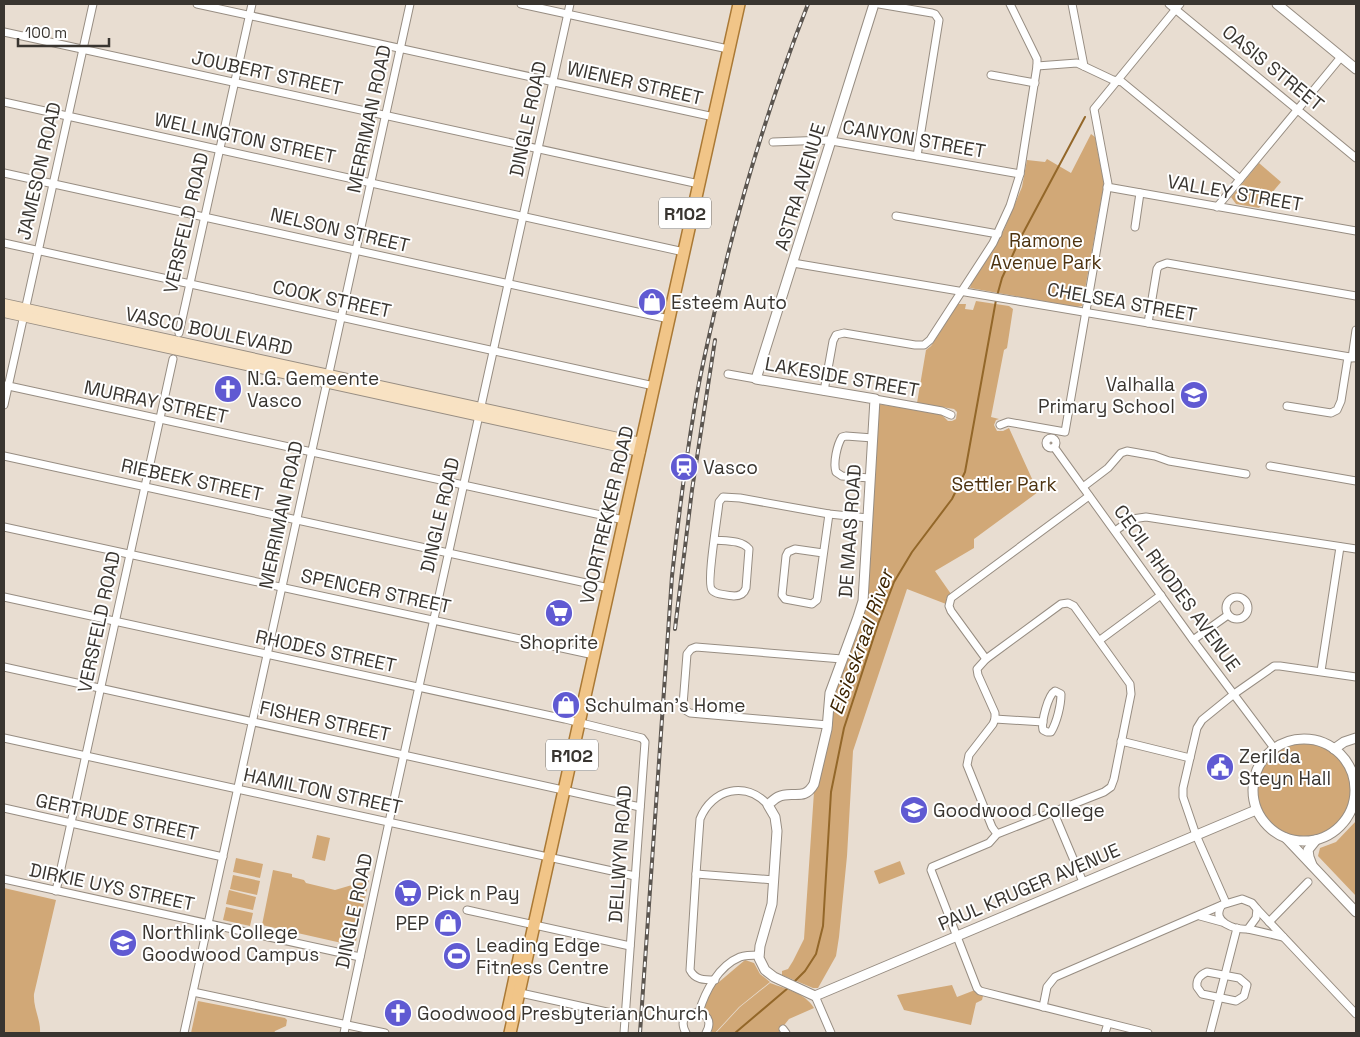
<svg xmlns="http://www.w3.org/2000/svg" width="1360" height="1037" font-family="'Space Grotesk',sans-serif">
	<rect width="100%" height="100%" fill="#e8ddd1"/>
	<!-- green -->
	<g fill="#d1a877">
		<polygon points="1091,134 1095,137 1104,184 1082,306 1077,307 970,288 971,284 1003,232 1022,187 1027,160 1045,162 1047,159 1071,173"/>
		<polygon points="1259,163 1281,182 1259,208 1236,204 1231,197"/>
		<polygon points="976,301 1009,306 1013,309 1007,348 1004,350 991,417 999,419 996,420 994,425 997,431 1003,431 1009,428 1038,492 974,539 974,548 935,571 951,594 946,599 946,604 907,589 853,751 847,856 839,937 836,956 818,988 813,988 782,975 782,971 788,969 793,961 804,939 814,792 819,781 831,731 832,701 862,616 878,404 941,414 948,421 952,421 956,419 957,412 954,409 917,403 926,350 931,346 958,304 966,304 965,309 973,310"/>
		<circle cx="1304" cy="790" r="48"/>
		<polygon points="1356,821 1356,896 1318,856 1320,848 1336,842"/>
		<polygon points="317,835 330,838 325,861 312,858"/>
		<polygon points="236,858 263,864 260,878 233,872"/>
		<polygon points="900,861 905,874 879,884 874,871"/>
		<polygon points="273,870 292,874 292,877 304,880 306,883 335,890 369,880 355,946 262,925"/>
		<polygon points="233,875 260,881 257,895 230,889"/>
		<path d="M 4,888 L 56,900 L 34,994 C 33,1008 41,1020 40,1033 L 4,1033 Z"/>
		<polygon points="229,890 256,897 253,910 226,904"/>
		<polygon points="226,907 253,913 250,926 223,920"/>
		<path d="M 745,960 L 754,963 L 760,974 L 770,982 L 739,1007 L 715,1033 L 711,1033 C 716,1019 706,1018 705,1007 C 704,998 712,987 717,981 L 719,982 Z"/>
		<path d="M 770,983 C 786,989 805,993 814,1008 L 789,1019 L 778,1033 L 716,1033 L 740,1007 Z"/>
		<polygon points="952,985 957,997 975,990 983,996 982,1000 976,1003 971,1025 904,1010 897,995"/>
		<polygon points="198,1001 285,1018 287,1020 286,1026 275,1031 274,1033 191,1033"/>
	</g>
	<g fill="none" stroke-linecap="round" stroke-linejoin="round">
		<!-- stream -->
		<g stroke="#936729" stroke-width="2">
			<polyline points="997,296 1002,278 1021,237 1085,117"/>
			<polyline points="793,983 805,971 816,954 823,926 831,792 844,728 878,624 894,582 912,552 952,499 965,472 996,300"/>
			<polyline points="735,1033 788,988"/>
		</g>
		<defs>
			<g id="minor">
				<polyline points="197,4 714,117"/>
				<polyline points="521,4 728,49"/>
				<polyline points="879,4 932,13 935,14 939,20 917,156"/>
				<polyline points="1072,4 1084,66"/>
				<polyline points="1169,4 1356,158"/>
				<polyline points="4,32 699,184"/>
				<polyline points="1037,66 1077,63 1113,80 1122,82 1240,179"/>
				<polyline points="991,75 1035,83"/>
				<polyline points="4,102 684,252"/>
				<polyline points="773,142 826,140 1020,174"/>
				<polyline points="4,173 669,319"/>
				<polyline points="1107,187 1356,231"/>
				<polyline points="1217,207 1341,57"/>
				<polyline points="896,216 998,234"/>
				<polyline points="1135,227 1140,193"/>
				<polyline points="4,243 654,386"/>
				<polyline points="793,263 1356,358"/>
				<polyline points="1148,323 1157,269 1159,266 1167,263 1356,296"/>
				<polyline points="179,333 252,4"/>
				<polyline points="1352,358 1356,330"/>
				<polyline points="728,374 756,379"/>
				<polyline points="4,385 624,520"/>
				<polyline points="824,391 833,341 836,335 844,333 915,345 924,345 930,340 993,243 1010,206 1020,174 1037,66 1037,59 1010,4"/>
				<polyline points="875,399 942,411 951,415"/>
				<polyline points="4,405 93,4"/>
				<polyline points="1287,406 1331,413 1337,410 1341,401 1348,357"/>
				<polyline points="1000,425 1008,422 1065,432 1108,184 1094,109 1180,4"/>
				<circle cx="1051" cy="443" r="5"/>
				<polyline points="1054,447 1193,640 1274,748"/>
				<polyline points="4,456 609,588"/>
				<polyline points="1270,466 1356,481"/>
				<path d="M 870,478 L 842,476 L 836,472 C 833,463 837,445 842,437 L 846,436 L 873,438"/>
				<polyline points="1083,487 1108,468 1121,453 1127,451 1155,456 1169,461 1246,474"/>
				<polyline points="4,527 594,655"/>
				<polyline points="1115,531 1132,519 1146,517 1356,549"/>
				<path d="M 715,540 C 726,541 742,540 749,549 L 746,588 C 744,594 740,596 734,596 C 728,595 716,595 712,590 C 706,585 718,514 719,502 L 723,497 L 740,498 L 829,514 L 868,518"/>
				<polyline points="823,553 795,549 788,552 786,556 782,595 785,599 812,604 817,600 829,514"/>
				<circle cx="1237" cy="608" r="11"/>
				<polyline points="4,597 565,719 642,738 645,742 624,1033"/>
				<polyline points="1100,640 1161,595"/>
				<polyline points="1193,640 1228,615"/>
				<polyline points="986,659 951,611 949,606 951,598 1089,496"/>
				<polyline points="4,667 640,807"/>
				<polyline points="1321,671 1340,547"/>
				<path d="M 1055,691 L 1061,694 C 1061,705 1057,722 1051,732 L 1047,732 L 1043,730 C 1041,722 1048,695 1055,691 Z"/>
				<polyline points="995,719 1043,722"/>
				<polyline points="828,725 690,713 685,710 683,705 687,654 691,649 696,647 842,659"/>
				<polyline points="4,738 635,876"/>
				<polyline points="1121,741 1190,758"/>
				<polyline points="4,808 223,857"/>
				<polyline points="1054,813 1083,882"/>
				<polyline points="997,834 992,827 967,765 969,755 993,724 995,719 995,713 978,675 977,669 986,659 1061,604 1068,603 1074,606 1130,684 1131,694 1114,779 1111,787 1104,792 997,834 989,843 932,867 931,870 977,988 980,991 1148,1033"/>
				<polyline points="696,874 774,880"/>
				<polyline points="4,879 360,957"/>
				<polyline points="56,891 173,359"/>
				<path d="M 1242,899 L 1252,903 L 1257,909 L 1256,918 L 1248,929 C 1235,930 1210,922 1222,905 Z"/>
				<polyline points="1226,903 1196,835 1183,797 1183,788 1197,728 1202,720 1234,694 1274,666 1280,666 1356,677"/>
				<polyline points="1257,909 1356,1014"/>
				<polyline points="467,910 630,946"/>
				<polyline points="1200,916 1222,922"/>
				<polyline points="1269,922 1308,882"/>
				<polyline points="1248,929 1283,937"/>
				<path d="M 1207,972 L 1239,978 L 1247,985 L 1244,996 L 1236,1001 L 1202,994 L 1197,987 C 1196,979 1200,975 1207,972 Z"/>
				<path d="M 715,980 C 704,980 695,980 690,970 L 696,874 L 700,819 C 712,789 746,780 768,805"/>
				<polyline points="193,992 385,1033"/>
				<polyline points="516,992 625,1016"/>
				<polyline points="815,996 831,1033"/>
				<polyline points="1043,1007 1047,987 1055,977 1222,905"/>
				<path d="M 699,1012 C 705,992 718,966 740,957 C 746,955 752,955 759,955"/>
				<polyline points="783,1029 786,1033"/>
				<polyline points="184,1033 410,4"/>
				<polyline points="344,1033 389,822 570,4"/>
				<path d="M 686,1033 C 671,1006 721,1006 706,1033"/>
				<polyline points="1105,1033 1108,1023"/>
				<polyline points="1210,1033 1237,928"/>
			</g>
			<g id="tertiary">
				<path d="M 874,4 L 756,379 L 875,399 L 863,601 L 858,617 L 830,693 L 827,729 L 814,784 C 804,802 792,790 778,797 C 774,799 771,802 768,805 L 775,817 L 777,831 L 772,904 L 760,946 L 759,958 L 765,970 L 774,977 L 815,996 L 1256,810"/>
				<polyline points="1277,4 1356,69"/>
				<circle cx="1304" cy="790" r="51"/>
				<polyline points="1334,749 1344,742 1356,738"/>
				<polyline points="1286,838 1356,912"/>
				<polyline points="1312,865 1309,857 1308,850 1316,840"/>
			</g>
			<g id="secondary">
				<polyline points="4,304 641,443"/>
				<polyline points="4,312 640,451"/>
			</g>
			<g id="primary">
				<polyline points="508,1010 520,954"/>
				<polyline points="510,1033 739,4"/>
			</g>
		</defs>
		<!-- minor casing -->
		<use href="#minor" stroke="#978d82" stroke-width="9"/>
		<!-- tertiary casing -->
		<use href="#tertiary" stroke="#978d82" stroke-width="11"/>
		<!-- secondary casing -->
		<use href="#secondary" stroke="#978d82" stroke-width="12"/>
		<!-- primary casing -->
		<use href="#primary" stroke="#aa7935" stroke-width="14"/>
		<!-- minor -->
		<use href="#minor" stroke="#fff" stroke-width="7"/>
		<!-- tertiary -->
		<use href="#tertiary" stroke="#fff" stroke-width="9"/>
		<!-- secondary -->
		<use href="#secondary" stroke="#f8e2c3" stroke-width="10"/>
		<!-- primary -->
		<use href="#primary" stroke="#f1c588" stroke-width="11"/>
		<defs>
			<g id="rail">
				<polyline points="675,629 692,490 715,340"/>
				<path d="M 640,1033 L 672,576 C 678,521 685,466 694,411 C 699,380 706,349 713,319 C 736,211 768,106 808,4"/>
			</g>
		</defs>
		<!-- rail casing -->
		<use href="#rail" stroke="#5c5650" stroke-width="4"/>
		<!-- rail -->
		<use href="#rail" stroke="#fff" stroke-width="2" stroke-dasharray="5.5" stroke-linecap="butt"/>
	</g>
	<!-- icons -->
	<defs>
		<symbol id="shop-disc" viewBox="-11 -11 22 22"><circle r="9.5" fill="#605ad2" stroke="#fff"/><path d="M-5-2.5h2.3a2.7 3.5 0 0 1 5.4 0H5L5.5 6h-11ZM-1.5-2.5h3a1.5 2.3 0 0 0-3 0Z" fill="#fff"/></symbol>
		<symbol id="church-disc" viewBox="-11 -11 22 22"><circle r="9.5" fill="#605ad2" stroke="#fff"/><path d="M-1.2-6h2.4v3.5h3.3v2.4h-3.3V6h-2.4V-.1h-3.3v-2.4h3.3Z" fill="#fff"/></symbol>
		<symbol id="school-disc" viewBox="-11 -11 22 22"><circle r="9.5" fill="#605ad2" stroke="#fff"/><path d="M0-5L7-2L0 1L-7-2ZM-4 1L0 2.5L4 1V4Q0 6-4 4Z" fill="#fff"/></symbol>
		<symbol id="station-disc" viewBox="-11 -11 22 22"><circle r="9.5" fill="#605ad2" stroke="#fff"/><path d="M-3-6H3Q5-6 5-4V2Q5 4 3 4L4.5 6H3L1.5 4h-3L-3 6H-4.5L-3 4Q-5 4-5 2V-4Q-5-6-3-6ZM-3.5-4v3h7v-3ZM-3.5 1v1.5H-2V1ZM2 1v1.5H3.5V1Z" fill="#fff"/></symbol>
		<symbol id="supermarket-disc" viewBox="-11 -11 22 22"><circle r="9.5" fill="#605ad2" stroke="#fff"/><path d="M-6-5.5h2.5l.6 2H6L4.5 2H-2.5L-4.4-4H-6ZM-1.5 3.2a1.3 1.3 0 1 0 .1 0ZM3 3.2a1.3 1.3 0 1 0 .1 0Z" fill="#fff"/></symbol>
		<symbol id="civic-disc" viewBox="-11 -11 22 22"><circle r="9.5" fill="#605ad2" stroke="#fff"/><path d="M-.6-6.5H3V-4.5H.6V-3L4-1V1h2V6H-6V1h2V-1L-.6-3ZM-1.2 2.5V6h2.4V2.5Z" fill="#fff"/></symbol>
		<symbol id="university-disc" viewBox="-11 -11 22 22"><circle r="9.5" fill="#605ad2" stroke="#fff"/><path d="M0-5L7-2L0 1L-7-2ZM-4 1L0 2.5L4 1V4Q0 6-4 4Z" fill="#fff"/></symbol>
		<symbol id="stadium-disc" viewBox="-11 -11 22 22"><circle r="9.5" fill="#605ad2" stroke="#fff"/><path d="M0-5a6.5 5 0 1 0 0 10a6.5 5 0 1 0 0-10ZM-3.5-1.8h7v3.6h-7Z" fill="#fff"/></symbol>
	</defs>
	<g fill-rule="evenodd">
		<use href="#shop-disc" x="636" y="286" width="32" height="32"/>
		<use href="#church-disc" x="212" y="373" width="32" height="32"/>
		<use href="#school-disc" x="1178" y="379" width="32" height="32"/>
		<use href="#station-disc" x="668" y="451" width="32" height="32"/>
		<use href="#supermarket-disc" x="543" y="597" width="32" height="32"/>
		<use href="#shop-disc" x="550" y="689" width="32" height="32"/>
		<use href="#civic-disc" x="1204" y="751" width="32" height="32"/>
		<use href="#university-disc" x="898" y="794" width="32" height="32"/>
		<use href="#supermarket-disc" x="392" y="877" width="32" height="32"/>
		<use href="#shop-disc" x="432" y="907" width="32" height="32"/>
		<use href="#university-disc" x="107" y="927" width="32" height="32"/>
		<use href="#stadium-disc" x="441" y="940" width="32" height="32"/>
		<use href="#church-disc" x="382" y="997" width="32" height="32"/>
	</g>
	<g text-anchor="middle" dominant-baseline="central" stroke-width="4" stroke-linejoin="round" paint-order="stroke">
		<!-- shield labels -->
		<g fill="#fff" stroke="#74726e" stroke-width="1">
			<rect x="659" y="197.5" width="52" height="31" rx="4"/>
			<rect x="546" y="739.5" width="52" height="31" rx="4"/>
		</g>
		<g font-size="18" font-weight="bold" fill="#393530">
			<text x="685" y="213">R102</text>
			<text x="572" y="755">R102</text>
		</g>
		<!-- street labels -->
		<g font-size="19" fill="#393530" stroke="#fff">
			<text transform="translate(1273 68) rotate(39)">OASIS STREET</text>
			<text transform="translate(267 73) rotate(12)">JOUBERT STREET</text>
			<text transform="translate(635 83) rotate(13)">WIENER STREET</text>
			<text transform="translate(369 119) rotate(-78)">MERRIMAN ROAD</text>
			<text transform="translate(528 119) rotate(-78)">DINGLE ROAD</text>
			<text transform="translate(245 138) rotate(12)">WELLINGTON STREET</text>
			<text transform="translate(914 139) rotate(10)">CANYON STREET</text>
			<text transform="translate(39 171) rotate(-77)">JAMESON ROAD</text>
			<text transform="translate(800 187) rotate(-73)">ASTRA AVENUE</text>
			<text transform="translate(1235 193) rotate(10)">VALLEY STREET</text>
			<text transform="translate(186 223) rotate(-77)">VERSFELD ROAD</text>
			<text transform="translate(340 230) rotate(13)">NELSON STREET</text>
			<text transform="translate(332 299) rotate(12)">COOK STREET</text>
			<text transform="translate(1122 302) rotate(10)">CHELSEA STREET</text>
			<text transform="translate(209 331) rotate(12)">VASCO BOULEVARD</text>
			<text transform="translate(842 377) rotate(10)">LAKESIDE STREET</text>
			<text transform="translate(156 402) rotate(12)">MURRAY STREET</text>
			<text transform="translate(192 480) rotate(12)">RIEBEEK STREET</text>
			<text transform="translate(281 515) rotate(-78)">MERRIMAN ROAD</text>
			<text transform="translate(440 515) rotate(-77)">DINGLE ROAD</text>
			<text transform="translate(607 515) rotate(-77)">VOORTREKKER ROAD</text>
			<text transform="translate(850 531) rotate(-86)">DE MAAS ROAD</text>
			<text transform="translate(1177 588) rotate(54)">CECIL RHODES AVENUE</text>
			<text transform="translate(376 591) rotate(12)">SPENCER STREET</text>
			<text transform="translate(99 622) rotate(-78)">VERSFELD ROAD</text>
			<text transform="translate(326 651) rotate(12)">RHODES STREET</text>
			<text transform="translate(325 721) rotate(12)">FISHER STREET</text>
			<text transform="translate(323 791) rotate(12)">HAMILTON STREET</text>
			<text transform="translate(117 817) rotate(12)">GERTRUDE STREET</text>
			<text transform="translate(620 854) rotate(-86)">DELLWYN ROAD</text>
			<text transform="translate(112 887) rotate(12)">DIRKIE UYS STREET</text>
			<text transform="translate(1029 887) rotate(-23)">PAUL KRUGER AVENUE</text>
			<text transform="translate(354 911) rotate(-78)">DINGLE ROAD</text>
		</g>
		<!-- park labels -->
		<g font-size="19" fill="#4d3310" stroke="#fff">
			<text x="1046" y="240">Ramone<tspan x="1046" dy="22">Avenue Park</tspan></text>
			<text x="1004" y="484">Settler Park</text>
		</g>
		<!-- poi labels -->
		<g font-size="19" fill="#393530" stroke="#fff" text-anchor="start">
			<text x="671" y="302">Esteem Auto</text>
			<text x="247" y="378">N.G. Gemeente<tspan x="247" dy="22">Vasco</tspan></text>
			<text x="1175" y="384" text-anchor="end">Valhalla<tspan x="1175" dy="22">Primary School</tspan></text>
			<text x="703" y="467">Vasco</text>
			<text x="559" y="642" text-anchor="middle">Shoprite</text>
			<text x="585" y="705">Schulman's Home</text>
			<text x="1239" y="756">Zerilda<tspan x="1239" dy="22">Steyn Hall</tspan></text>
			<text x="933" y="810">Goodwood College</text>
			<text x="427" y="893">Pick n Pay</text>
			<text x="429" y="923" text-anchor="end">PEP</text>
			<text x="142" y="932">Northlink College<tspan x="142" dy="22">Goodwood Campus</tspan></text>
			<text x="476" y="945">Leading Edge<tspan x="476" dy="22">Fitness Centre</tspan></text>
			<text x="417" y="1013">Goodwood Presbyterian Church</text>
		</g>
		<!-- water labels -->
		<g font-size="20" font-style="italic" fill="#3d2401" stroke="#fff">
			<text transform="translate(861 642) rotate(-70)">Elsieskraal River</text>
		</g>
	</g>
	<!-- border -->
	<rect width="1360" height="1037" fill="none" stroke="#393530" stroke-width="10"/>
	<!-- scale -->
	<path d="M18 38v8h91v-8" fill="none" stroke="#393530" stroke-width="2.5"/>
	<text x="25" y="38" font-size="15" fill="#393530" stroke="#ffffff" stroke-width="4" paint-order="stroke">100 m</text>
</svg>
